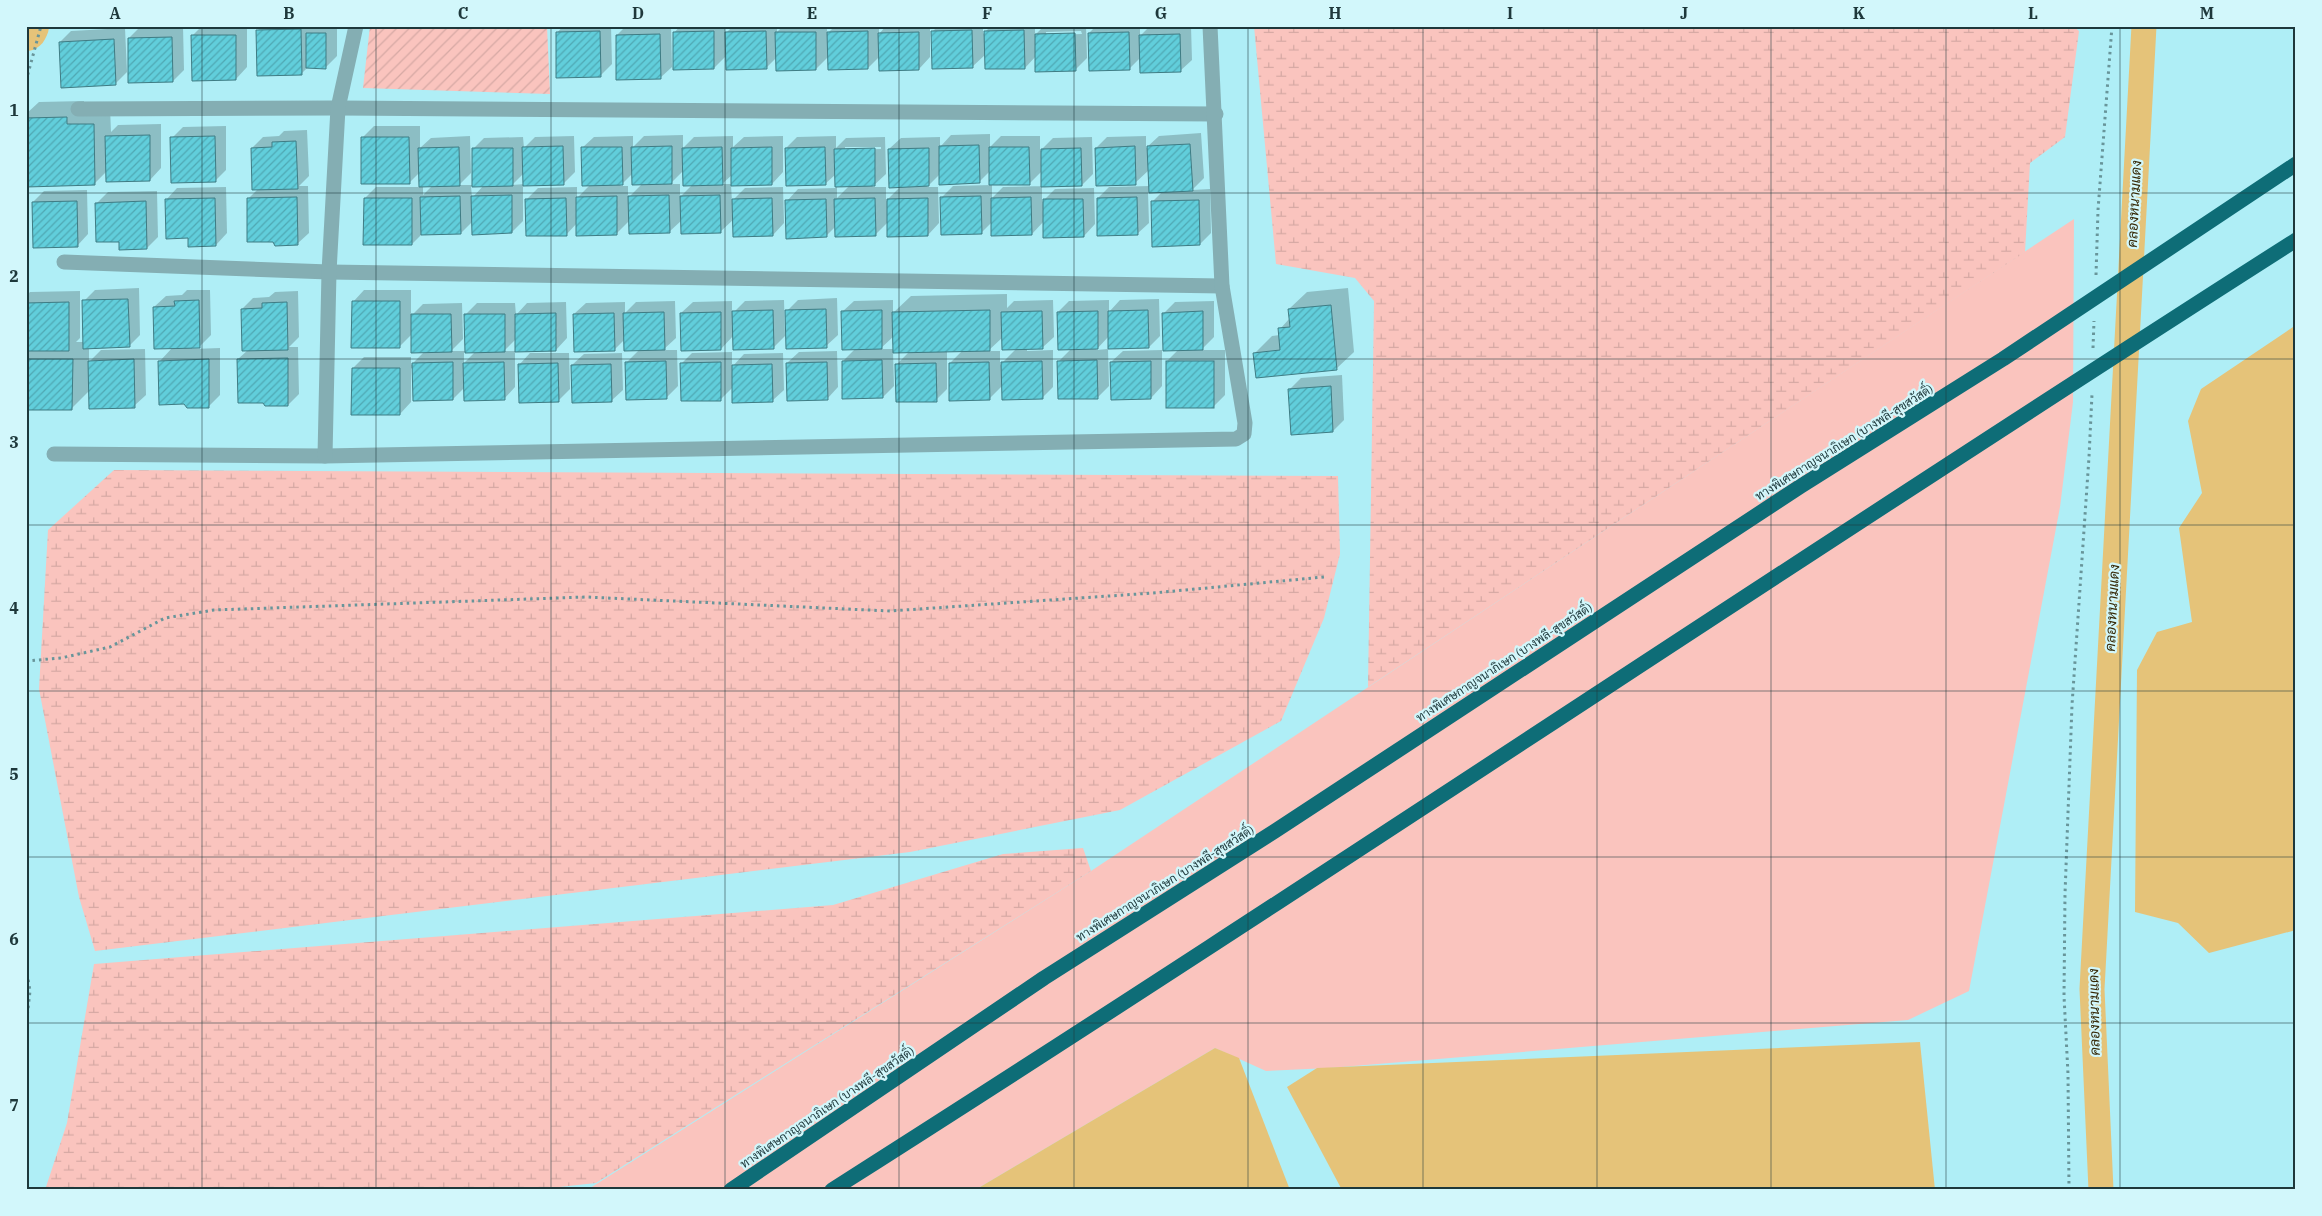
<svg xmlns="http://www.w3.org/2000/svg" width="2322" height="1216" font-family="'IBM Plex Serif',Sarabun,serif">
	<defs>
		<pattern id="wetland-marsh" width="20" height="14" patternUnits="userSpaceOnUse" patternTransform="scale(1.25)"><rect width="20" height="14" fill="#fac4be"/><path d="M1 5h8M5 5V1M11 12h8M15 12V8" fill="none" stroke="#d6a9a4"/></pattern>
		<pattern id="garden-furrows" width="10" height="10" patternUnits="userSpaceOnUse" patternTransform="scale(1.25)"><rect width="10" height="10" fill="#fac4be"/><path d="M-1 1l2-2M0 10L10 0M9 11l2-2" fill="none" stroke="#d6a9a4"/></pattern>
		<pattern id="building-hatch" width="6" height="6" patternUnits="userSpaceOnUse" patternTransform="scale(1.25)"><rect width="6" height="6" fill="#61cedb"/><path d="M-1 1l2-2M0 6l6-6M5 7l2-2" fill="none" stroke="#4fa8b3"/></pattern>
	</defs>
	<rect width="100%" height="100%" fill="#afeef6"/>
	<!-- grass -->
	<polygon fill="#fac4be" points="2074,219 2073,402 2060,507 1969,991 1908,1020 1329,1068 1266,1071 1215,1048 975,1190 587,1190 1091,871"/>
	<!-- wetland -->
	<g fill="url(#wetland-marsh)">
		<polygon points="1254,26 2073,26 2079,31 2065,137 2030,163 2025,252 1368,687 1374,301 1355,278 1276,264"/>
		<polygon points="114,470 1338,476 1340,554 1324,618 1281,721 1120,810 910,852 95,951 79,897 39,689 48,530"/>
		<polygon points="1083,848 1091,871 596,1183 532,1190 45,1190 67,1123 94,964 833,905 1003,854"/>
	</g>
	<!-- garden -->
	<polygon fill="url(#garden-furrows)" points="370,26 547,26 550,94 363,88"/>
	<!-- water -->
	<g fill="#e5c379">
		<polygon points="2296,325 2296,930 2209,953 2178,923 2135,912 2137,670 2157,632 2192,622 2179,528 2202,493 2188,421 2201,389"/>
		<polygon points="1920,1042 1935,1190 1342,1190 1287,1087 1317,1068"/>
		<polygon points="1215,1048 1239,1058 1290,1190 975,1190"/>
	</g>
	<!-- shadow -->
	<g fill="#0003" fill-rule="evenodd">
		<polygon points="183,26 184,70 173,81 129,38 140,27"/>
		<polygon points="202,26 247,26 247,67 236,79 192,36"/>
		<polygon points="262,26 312,26 312,29 315,26 337,26 337,56 326,67 308,67 301,74 257,31"/>
		<polygon points="563,26 611,26 612,64 600,76 557,33"/>
		<polygon points="626,26 671,26 672,67 660,78 617,35"/>
		<polygon points="680,26 725,26 725,34 733,26 777,26 777,32 783,26 827,26 827,34 835,26 879,26 879,34 886,26 930,26 930,57 919,69 880,56 868,68 829,56 816,69 777,57 766,68 727,55 714,68 674,33"/>
		<path d="M 938,26 L 983,26 L 983,34 L 991,26 L 1035,26 L 1035,35 L 1044,26 L 1086,26 L 1087,58 L 1075,70 L 1036,56 L 1025,68 L 986,54 L 972,67 L 932,32 ZM 1081,31 L 1082,34 L 1046,35 L 1046,32 Z"/>
		<polygon points="1096,26 1140,26 1140,36 1150,26 1191,26 1192,60 1180,71 1141,57 1129,69 1089,33"/>
		<polygon points="125,28 127,72 115,84 60,42 71,31"/>
		<polygon points="84,101 84,108 110,107 111,132 118,125 161,124 161,168 150,180 107,171 94,184 26,185 26,114 39,102"/>
		<polygon points="226,126 226,170 215,181 172,138 183,127"/>
		<path d="M 374,126 L 420,126 L 420,148 L 431,138 L 470,136 L 471,173 L 459,185 L 474,185 L 473,149 L 484,138 L 523,137 L 524,148 L 535,137 L 574,136 L 575,172 L 563,184 L 523,185 L 523,221 L 512,232 L 473,221 L 461,233 L 422,234 L 412,244 L 365,198 L 376,187 L 420,187 L 420,172 L 409,183 L 362,138 ZM 524,173 L 525,184 L 512,185 ZM 423,185 L 433,185 L 423,195 ZM 484,185 L 472,198 L 471,186 Z"/>
		<polygon points="307,130 309,176 299,186 308,186 309,233 297,244 248,199 258,189 252,148 263,137 279,136 284,131"/>
		<polygon points="1201,133 1204,178 1192,190 1210,189 1211,233 1200,244 1152,202 1163,191 1148,192 1149,223 1137,234 1098,198 1109,187 1150,186 1149,170 1135,183 1096,148 1107,137 1146,136 1146,148 1159,136"/>
		<path d="M 990,134 L 990,147 L 1001,136 L 1040,136 L 1040,151 L 1053,138 L 1092,137 L 1093,174 L 1082,185 L 1042,186 L 1042,202 L 1055,189 L 1094,188 L 1095,224 L 1084,236 L 1044,221 L 1032,234 L 992,222 L 981,233 L 942,197 L 953,186 L 991,185 L 990,171 L 979,182 L 940,174 L 927,187 L 938,187 L 939,223 L 928,235 L 888,222 L 875,235 L 836,226 L 826,236 L 787,201 L 798,189 L 836,188 L 836,174 L 825,184 L 786,148 L 797,137 L 836,136 L 836,148 L 846,138 L 885,137 L 886,174 L 872,187 L 886,187 L 886,201 L 901,186 L 889,149 L 901,138 L 940,137 L 940,147 L 951,135 ZM 845,147 L 881,147 L 881,149 L 845,150 ZM 1042,171 L 1043,186 L 1003,187 L 992,198 L 992,184 L 1029,184 ZM 837,186 L 849,186 L 837,198 Z"/>
		<path d="M 683,135 L 683,148 L 694,137 L 733,136 L 733,147 L 744,137 L 783,136 L 783,172 L 772,184 L 731,185 L 732,201 L 745,188 L 783,187 L 784,223 L 773,235 L 734,219 L 720,232 L 682,220 L 669,232 L 630,220 L 617,233 L 577,223 L 566,235 L 527,199 L 538,188 L 577,187 L 577,198 L 591,184 L 582,148 L 594,137 L 633,136 L 633,147 L 644,136 ZM 683,171 L 692,185 L 680,197 L 680,184 L 670,184 ZM 633,173 L 642,184 L 628,198 L 628,186 L 620,186 ZM 733,174 L 733,184 L 722,184 Z"/>
		<polygon points="226,187 227,233 216,245 190,237 166,200 177,188"/>
		<polygon points="87,190 88,234 77,246 33,202 44,191"/>
		<polygon points="157,191 158,237 147,248 120,241 96,204 108,192"/>
		<polygon points="139,288 140,335 129,346 89,347 89,362 101,350 145,349 146,395 134,406 90,390 72,408 26,408 26,296 30,292 80,291 80,338 76,342 85,342 84,301 95,290"/>
		<polygon points="1348,288 1354,352 1336,369 1255,353 1272,336 1280,335 1280,329 1290,318 1289,309 1307,292"/>
		<polygon points="187,290 210,290 211,335 200,346 192,347 192,349 220,348 220,395 209,406 160,361 173,347 154,307 166,296 182,295"/>
		<path d="M 364,290 L 411,290 L 411,316 L 423,304 L 462,303 L 463,339 L 451,351 L 466,351 L 465,315 L 477,303 L 515,303 L 516,315 L 527,303 L 566,302 L 567,338 L 556,350 L 515,351 L 515,387 L 504,399 L 465,387 L 453,399 L 411,368 L 411,402 L 400,414 L 353,368 L 364,357 L 411,357 L 411,365 L 425,351 L 412,334 L 399,347 L 353,302 ZM 516,339 L 516,351 L 504,351 ZM 476,351 L 464,363 L 464,352 Z"/>
		<polygon points="298,291 299,337 289,347 298,347 299,394 288,405 238,359 248,350 242,309 253,298 269,297 275,292"/>
		<path d="M 1007,294 L 1007,308 L 1014,301 L 1053,300 L 1054,337 L 1042,348 L 1027,348 L 1027,351 L 1053,350 L 1053,387 L 1042,398 L 1003,385 L 989,399 L 950,363 L 963,350 L 947,351 L 947,389 L 936,400 L 896,365 L 910,351 L 893,352 L 894,386 L 883,397 L 843,361 L 856,348 L 842,312 L 854,301 L 893,300 L 893,313 L 911,296 ZM 894,336 L 894,349 L 880,349 ZM 1003,337 L 1016,349 L 1000,365 L 1000,351 L 988,351 Z"/>
		<polygon points="837,298 838,335 826,346 787,311 798,300"/>
		<polygon points="1159,299 1160,336 1149,347 1109,336 1096,350 1108,349 1109,386 1098,397 1058,362 1072,348 1058,312 1069,301 1109,300 1109,312 1120,300"/>
		<polygon points="784,300 785,336 773,348 734,335 721,349 681,313 693,302 732,301 732,314 745,301"/>
		<polygon points="675,301 676,338 663,350 677,350 678,386 666,398 627,362 639,350 625,339 614,350 574,314 586,303 625,302 625,313 636,302"/>
		<polygon points="1214,301 1214,337 1201,350 1225,350 1225,395 1214,406 1167,361 1179,349 1164,313 1175,302"/>
		<polygon points="1162,350 1162,386 1151,398 1111,362 1123,351"/>
		<polygon points="837,351 838,387 827,399 787,363 799,352"/>
		<polygon points="732,352 732,367 744,354 783,353 784,390 772,401 733,387 721,399 681,364 692,353"/>
		<polygon points="530,353 569,353 570,389 559,400 519,365"/>
		<polygon points="622,353 623,390 611,401 572,365 584,354"/>
		<polygon points="1342,375 1344,420 1333,431 1289,390 1301,378"/>
	</g>
	<g fill="none" stroke-linecap="round" stroke-linejoin="round">
		<!-- canal -->
		<polyline stroke="#e5c379" stroke-width="25" points="2101,1190 2092,989 2144,26"/>
		<!-- river -->
		<polyline stroke="#e5c379" stroke-width="42" points="26,30 28,26"/>
	</g>
	<!-- building -->
	<g fill="url(#building-hatch)" stroke="#3f7c84">
		<polygon points="301,29 302,75 257,76 256,30"/>
		<polygon points="972,30 973,68 932,69 931,31"/>
		<polygon points="1024,30 1025,69 985,69 984,31"/>
		<polygon points="600,31 601,77 556,78 556,32"/>
		<polygon points="714,31 714,69 673,70 673,32"/>
		<polygon points="766,31 767,69 726,70 725,32"/>
		<polygon points="868,31 868,69 828,70 827,32"/>
		<polygon points="775,32 816,32 816,70 776,71"/>
		<polygon points="919,32 919,70 879,71 878,33"/>
		<polygon points="1129,32 1130,70 1089,71 1088,33"/>
		<polygon points="306,33 326,33 326,69 306,68"/>
		<polygon points="1075,33 1076,71 1035,72 1035,34"/>
		<polygon points="660,34 661,79 616,80 616,35"/>
		<polygon points="1180,34 1181,72 1140,73 1139,35"/>
		<polygon points="191,35 236,35 236,80 192,81"/>
		<polygon points="172,37 173,82 128,83 128,38"/>
		<polygon points="114,39 116,85 61,88 59,42"/>
		<polygon points="67,117 67,124 94,124 95,185 26,187 26,118"/>
		<polygon points="150,135 150,181 106,182 105,136"/>
		<polygon points="215,136 216,182 171,183 170,137"/>
		<polygon points="361,137 409,137 410,184 361,184"/>
		<polygon points="296,141 298,189 252,190 251,148 272,147 272,142"/>
		<polygon points="1190,144 1193,191 1149,193 1147,146"/>
		<polygon points="979,145 980,183 939,185 939,146"/>
		<polygon points="563,146 564,185 523,186 522,147"/>
		<polygon points="672,146 672,184 632,185 631,147"/>
		<polygon points="1135,146 1136,185 1096,186 1095,148"/>
		<polygon points="459,147 460,186 419,187 418,148"/>
		<polygon points="581,147 622,147 623,185 582,186"/>
		<polygon points="722,147 723,185 683,186 682,148"/>
		<polygon points="772,147 772,185 731,186 731,148"/>
		<polygon points="825,147 826,185 786,186 785,148"/>
		<polygon points="989,147 1029,147 1030,185 989,185"/>
		<polygon points="472,148 513,148 513,186 472,187"/>
		<polygon points="875,148 875,186 835,187 834,149"/>
		<polygon points="929,148 929,186 889,188 888,149"/>
		<polygon points="1081,148 1082,186 1041,187 1041,149"/>
		<polygon points="512,195 512,233 472,235 471,196"/>
		<polygon points="669,195 670,233 629,234 628,196"/>
		<polygon points="720,195 721,233 681,234 680,196"/>
		<polygon points="460,196 461,234 421,235 420,197"/>
		<polygon points="617,196 617,235 576,236 576,197"/>
		<polygon points="981,196 982,234 941,235 940,197"/>
		<polygon points="297,197 298,245 275,246 273,242 247,242 247,198"/>
		<polygon points="1031,197 1032,235 991,236 991,198"/>
		<polygon points="1137,197 1138,235 1097,236 1097,198"/>
		<polygon points="215,198 216,246 188,247 188,238 166,239 165,199"/>
		<polygon points="364,198 412,198 412,245 363,245"/>
		<polygon points="566,198 567,236 526,236 525,199"/>
		<polygon points="772,198 773,236 733,237 732,199"/>
		<polygon points="875,198 876,236 835,237 834,199"/>
		<polygon points="928,198 928,236 887,237 887,199"/>
		<polygon points="826,199 827,237 786,239 785,200"/>
		<polygon points="1043,199 1083,199 1084,237 1043,238"/>
		<polygon points="1199,200 1200,245 1152,247 1151,201"/>
		<polygon points="77,201 78,247 33,248 32,202"/>
		<polygon points="146,201 147,249 119,250 119,242 96,242 95,203"/>
		<polygon points="128,299 130,347 83,349 82,300"/>
		<polygon points="199,300 200,348 154,349 153,307 175,306 174,301"/>
		<polygon points="352,301 400,301 400,348 351,348"/>
		<polygon points="69,302 69,351 26,351 26,303"/>
		<polygon points="287,302 288,350 242,351 241,309 262,308 262,303"/>
		<polygon points="1331,305 1337,370 1256,378 1253,353 1280,350 1278,328 1290,327 1288,309"/>
		<polygon points="826,309 827,348 786,349 785,310"/>
		<polygon points="773,310 774,349 733,350 732,311"/>
		<polygon points="882,310 882,349 842,350 841,311"/>
		<polygon points="990,310 990,351 893,353 892,312"/>
		<polygon points="1148,310 1149,348 1108,349 1108,311"/>
		<polygon points="1042,311 1043,349 1002,350 1001,312"/>
		<polygon points="1098,311 1098,349 1058,350 1057,312"/>
		<polygon points="1203,311 1203,350 1163,351 1162,313"/>
		<polygon points="664,312 665,350 624,351 623,313"/>
		<polygon points="721,312 721,350 681,351 680,313"/>
		<polygon points="556,313 556,351 515,352 515,314"/>
		<polygon points="614,313 615,351 574,352 573,314"/>
		<polygon points="411,314 451,314 452,352 411,353"/>
		<polygon points="464,314 505,314 505,352 465,353"/>
		<polygon points="288,358 288,406 265,406 263,403 238,403 237,359"/>
		<polygon points="26,359 73,359 72,410 26,410"/>
		<polygon points="134,359 135,408 89,409 88,361"/>
		<polygon points="209,359 209,408 187,408 184,404 159,405 158,361"/>
		<polygon points="882,360 883,398 842,399 842,361"/>
		<polygon points="1097,360 1098,399 1058,399 1057,361"/>
		<polygon points="666,361 667,399 626,400 625,362"/>
		<polygon points="1042,361 1043,399 1002,400 1001,362"/>
		<polygon points="1151,361 1151,399 1111,400 1110,362"/>
		<rect x="1166" y="361" width="48" height="47"/>
		<polygon points="453,362 453,400 413,401 412,363"/>
		<polygon points="504,362 505,400 464,401 463,363"/>
		<polygon points="721,362 721,401 681,401 680,363"/>
		<polygon points="827,362 828,400 787,401 786,363"/>
		<polygon points="989,362 990,400 949,401 949,363"/>
		<polygon points="558,363 559,402 519,403 518,364"/>
		<polygon points="936,363 937,402 896,402 895,364"/>
		<polygon points="611,364 612,402 572,403 571,365"/>
		<polygon points="772,364 773,402 732,403 732,365"/>
		<polygon points="352,368 400,368 400,415 351,415"/>
		<polygon points="1331,386 1333,432 1291,435 1288,389"/>
	</g>
	<g fill="none" stroke-linecap="round" stroke-linejoin="round">
		<!-- path -->
		<g stroke="#68959a" stroke-width="3" stroke-dasharray="2.5 4" stroke-linecap="butt">
			<polyline points="26,81 41,26"/>
			<polyline points="2096,275 2098,210 2112,26"/>
			<polyline points="2093,348 2094,321"/>
			<polyline points="26,661 61,658 110,647 165,618 214,610 586,597 890,611 1153,593 1324,577"/>
			<polyline points="26,967 30,991 26,1027"/>
			<polyline points="2069,1190 2068,1074 2064,996 2065,894 2072,705 2089,457 2092,394"/>
		</g>
		<!-- street -->
		<g stroke="#84aeb3" stroke-width="15">
			<polyline points="78,109 338,108 1216,114"/>
			<polyline points="64,262 329,272 1222,286"/>
			<polyline points="54,454 325,456 1236,439 1244,434 1245,423 1222,286 1210,26"/>
			<polyline points="325,456 329,272 338,108 356,26"/>
		</g>
		<!-- highway-bridge -->
		<g stroke="#0e6d77" stroke-width="15">
			<polyline points="731,1190 1044,978 1275,831 1801,486 2003,359 2296,164"/>
			<path d="M 832,1190 C 1323,878 1805,553 2296,240"/>
		</g>
	</g>
	<!-- grid -->
	<path fill="none" stroke="#1e383b" stroke-width="1" stroke-opacity="0.55" d="M 202,26 L 202,1190M 376,26 L 376,1190M 551,26 L 551,1190M 725,26 L 725,1190M 899,26 L 899,1190M 1074,26 L 1074,1190M 1248,26 L 1248,1190M 1423,26 L 1423,1190M 1597,26 L 1597,1190M 1771,26 L 1771,1190M 1946,26 L 1946,1190M 2120,26 L 2120,1190M 26,193 L 2296,193M 26,359 L 2296,359M 26,525 L 2296,525M 26,691 L 2296,691M 26,857 L 2296,857M 26,1023 L 2296,1023"/>
	<g text-anchor="middle" dominant-baseline="central" stroke-width="4.5" stroke-linejoin="round" paint-order="stroke">
		<!-- street labels -->
		<g font-size="12" fill="#1e383b" stroke="#d2f7fb">
			<text transform="translate(1844 442) rotate(-32)">ทางพิเศษกาญจนาภิเษก (บางพลี-สุขสวัสดิ์)</text>
			<text transform="translate(1504 662) rotate(-33)">ทางพิเศษกาญจนาภิเษก (บางพลี-สุขสวัสดิ์)</text>
			<text transform="translate(1165 883) rotate(-32)">ทางพิเศษกาญจนาภิเษก (บางพลี-สุขสวัสดิ์)</text>
			<text transform="translate(827 1107) rotate(-34)">ทางพิเศษกาญจนาภิเษก (บางพลี-สุขสวัสดิ์)</text>
		</g>
		<!-- water labels -->
		<g font-size="14" font-style="italic" fill="#372907" stroke="#d2f7fb">
			<text transform="translate(2134 204) rotate(-87)">คลองหนามแดง</text>
			<text transform="translate(2112 608) rotate(-87)">คลองหนามแดง</text>
			<text transform="translate(2094 1012) rotate(-91)">คลองหนามแดง</text>
		</g>
	</g>
	<!-- border -->
	<rect width="2322" height="1216" fill="none" stroke="#d2f7fb" stroke-width="55"/>
	<rect x="28" y="28" width="2266" height="1160" fill="none" stroke="#1e383b" stroke-width="2"/>
	<g font-size="16" text-anchor="middle" font-weight="bold" fill="#1e383b">
		<text x="115" y="19">A</text>
		<text x="289" y="19">B</text>
		<text x="463" y="19">C</text>
		<text x="638" y="19">D</text>
		<text x="812" y="19">E</text>
		<text x="987" y="19">F</text>
		<text x="1161" y="19">G</text>
		<text x="1335" y="19">H</text>
		<text x="1510" y="19">I</text>
		<text x="1684" y="19">J</text>
		<text x="1859" y="19">K</text>
		<text x="2033" y="19">L</text>
		<text x="2207" y="19">M</text>
		<text x="14" y="116">1</text>
		<text x="14" y="282">2</text>
		<text x="14" y="448">3</text>
		<text x="14" y="614">4</text>
		<text x="14" y="780">5</text>
		<text x="14" y="945">6</text>
		<text x="14" y="1111">7</text>
	</g>
</svg>
